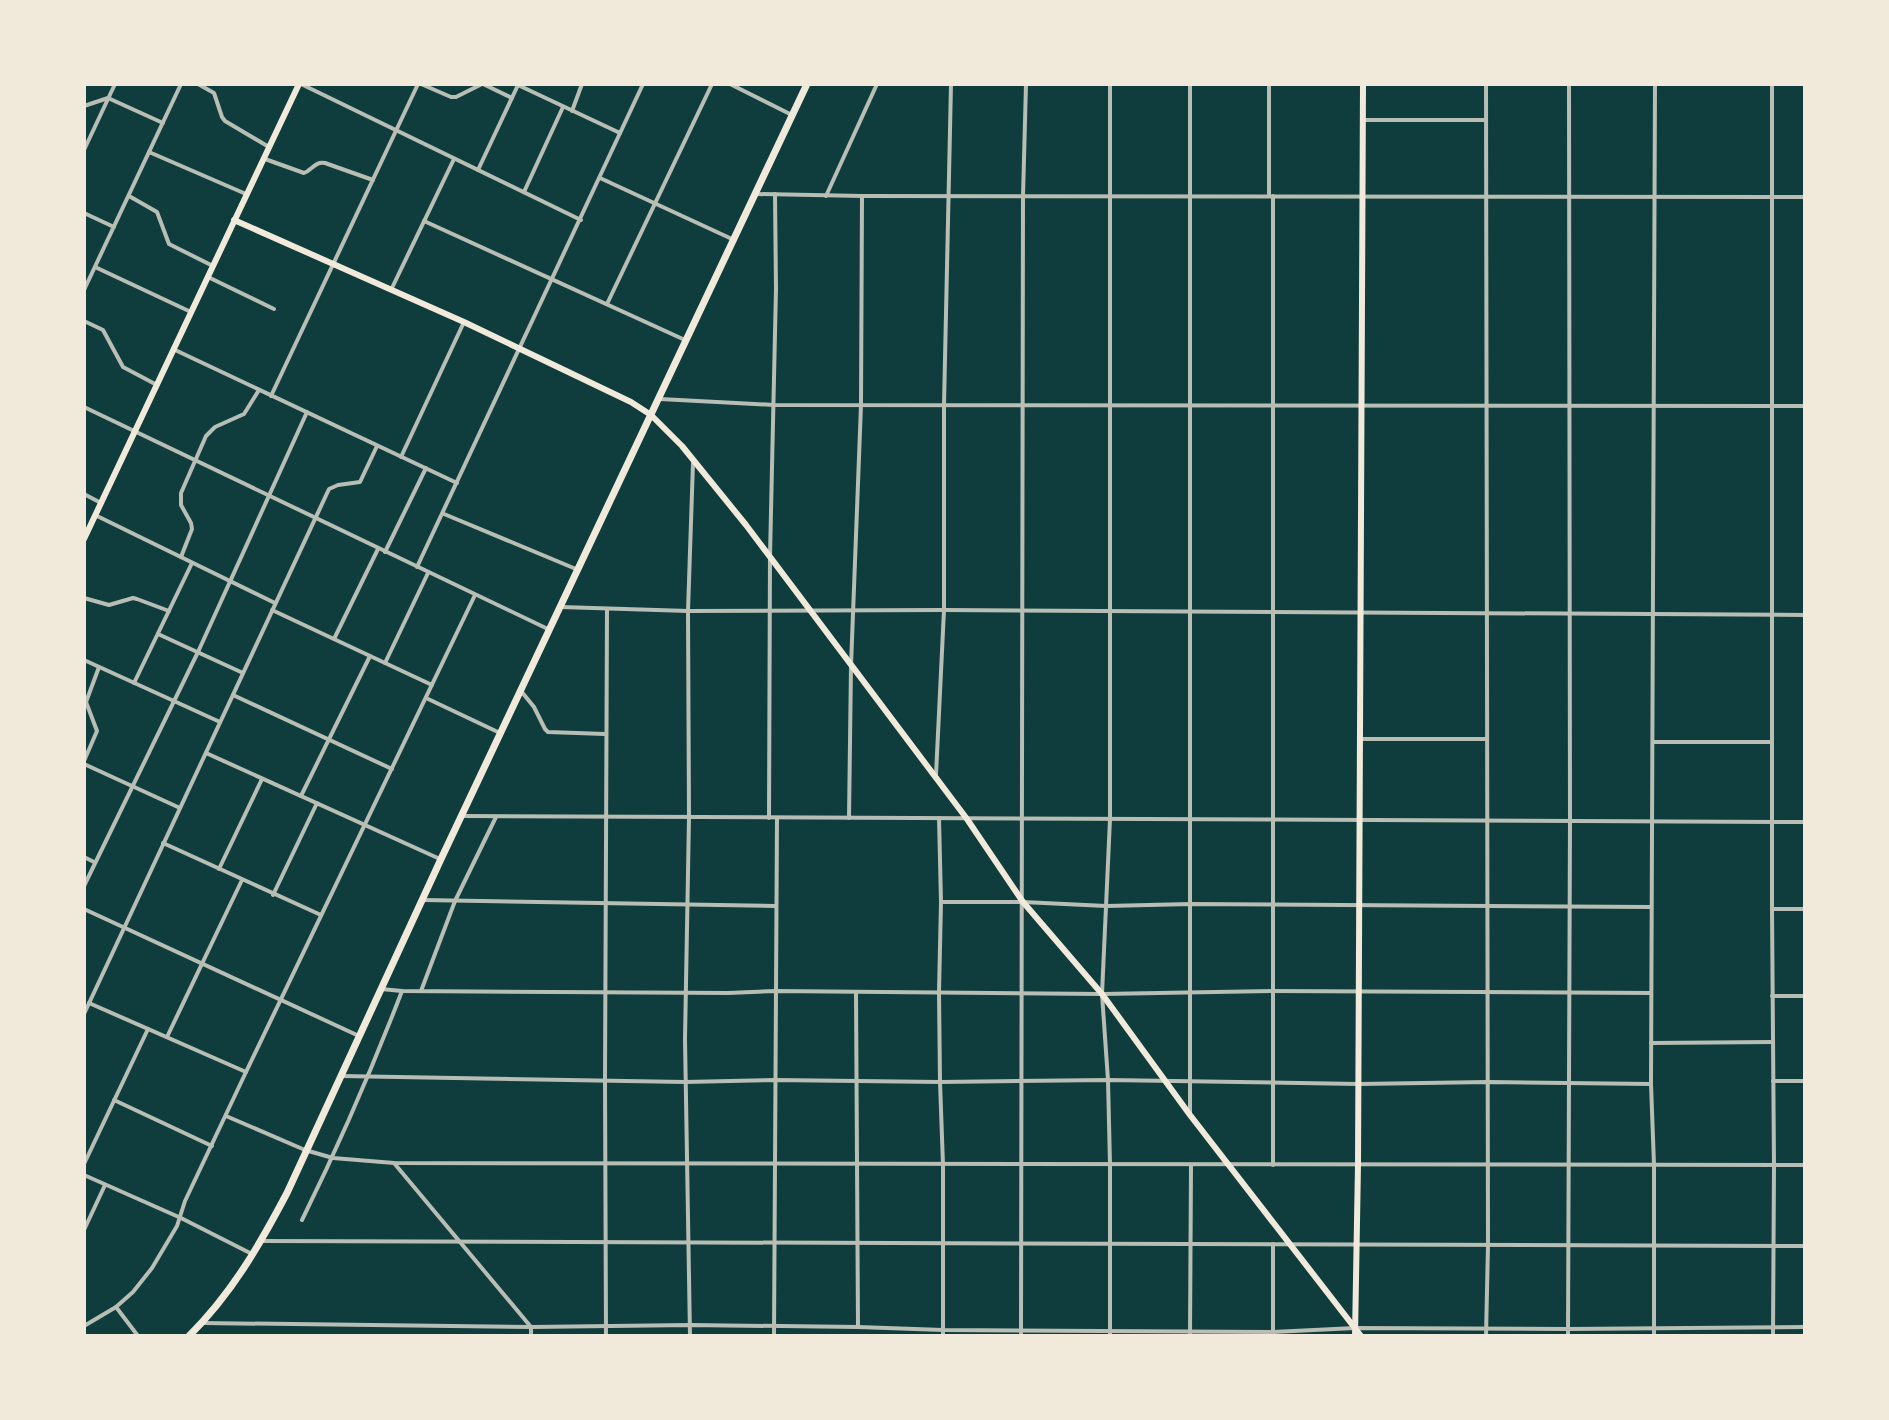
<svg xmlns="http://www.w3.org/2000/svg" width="1889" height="1420" font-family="'Titillium Web',sans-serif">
	<rect width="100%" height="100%" fill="#0f3d3e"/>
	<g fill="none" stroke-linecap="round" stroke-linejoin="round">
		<!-- minor -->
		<g stroke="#b8beb3" stroke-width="4">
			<polyline points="198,84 214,93 222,117 225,121 269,147"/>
			<polyline points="301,84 581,220"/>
			<polyline points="421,84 451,97 456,97 482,84"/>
			<polyline points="483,84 512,98"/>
			<polyline points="730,84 792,115"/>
			<polyline points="1190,84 1190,1114"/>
			<polyline points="1486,84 1488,1245 1486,1336"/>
			<polyline points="1772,84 1772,909 1774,1165 1773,1336"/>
			<polyline points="518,85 620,133"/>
			<polyline points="84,106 108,98 163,123"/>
			<polyline points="572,111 582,84"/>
			<polyline points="1363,120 1486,120"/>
			<polyline points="84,150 115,84"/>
			<polyline points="149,152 246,194"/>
			<path d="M 265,159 L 304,173 C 312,170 315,161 325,163 L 373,180"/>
			<polyline points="478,170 518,85"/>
			<polyline points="600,178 732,239"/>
			<polyline points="524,192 563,107"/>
			<polyline points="757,194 863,196 1805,197"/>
			<polyline points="129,196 157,212 169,244 213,266"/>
			<polyline points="826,196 877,84"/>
			<polyline points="1269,196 1269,84"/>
			<polyline points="84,213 114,227"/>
			<polyline points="424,221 685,340"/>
			<polyline points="95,267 191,312"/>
			<polyline points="208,277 274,309"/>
			<polyline points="84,290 181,84"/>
			<polyline points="391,290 454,159"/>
			<polyline points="607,304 712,84"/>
			<polyline points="84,321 103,330 123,367 157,385"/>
			<polyline points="173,349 457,483"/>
			<polyline points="271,396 418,84"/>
			<polyline points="660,399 774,405 1805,406"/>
			<polyline points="84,407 550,630"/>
			<polyline points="401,457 464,322"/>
			<polyline points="84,494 101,503"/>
			<polyline points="444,514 576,569"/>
			<polyline points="95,515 275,603"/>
			<polyline points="385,552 426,468"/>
			<polyline points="181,557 192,529 191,523 181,505 181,493 206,436 215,427 244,414 259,390"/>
			<polyline points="417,567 643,84"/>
			<polyline points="84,598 109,605 133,598 137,599 169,611"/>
			<polyline points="561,607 688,611 944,610 1805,615"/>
			<polyline points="272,610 432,685"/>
			<polyline points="158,634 243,673"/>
			<polyline points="334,639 378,549"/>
			<polyline points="84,660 220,722"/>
			<polyline points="385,663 428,573"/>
			<polyline points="134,683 192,563"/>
			<polyline points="521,691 534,707 545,729 548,732 605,734"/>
			<polyline points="233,695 392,769"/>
			<polyline points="426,698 500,733"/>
			<polyline points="1360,739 1487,739"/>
			<polyline points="1653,742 1772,742"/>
			<polyline points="206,753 440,859"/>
			<polyline points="84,761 97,731 86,702 99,667"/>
			<polyline points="84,764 180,808"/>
			<polyline points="936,775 944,610 944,405 951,84"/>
			<polyline points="301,796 370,656"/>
			<polyline points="463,816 1805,822"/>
			<polyline points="769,818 770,556 776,289 775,194"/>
			<polyline points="849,818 851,666 861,405 862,197"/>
			<polyline points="939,818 941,902 939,992 940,1082 943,1165 943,1336"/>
			<polyline points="163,843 321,915"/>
			<polyline points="84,857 94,862"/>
			<polyline points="219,869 262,779"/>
			<polyline points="84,886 198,652 307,412"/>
			<polyline points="273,895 317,803"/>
			<polyline points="423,900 776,906"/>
			<polyline points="941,902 1023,902 1106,906 1191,904 1651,907"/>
			<polyline points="84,909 359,1036"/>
			<polyline points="1772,909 1805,909"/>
			<polyline points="381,989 402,991 728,993 776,991 1102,994 1273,991 1651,993"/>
			<polyline points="421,991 455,901 496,817"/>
			<polyline points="856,992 858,1327"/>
			<polyline points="1772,996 1805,996"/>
			<polyline points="89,1003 246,1072"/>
			<polyline points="84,1014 329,489 338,485 360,482 377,446"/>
			<polyline points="167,1037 242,880"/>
			<polyline points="1651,1043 1773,1042"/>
			<polyline points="342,1076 685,1082 775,1080 940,1082 1108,1080 1359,1084 1488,1082 1651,1084"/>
			<polyline points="1773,1081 1805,1081"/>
			<polyline points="114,1100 212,1146"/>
			<polyline points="226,1116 305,1150 333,1158 394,1163 1805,1165"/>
			<polyline points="394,1163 531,1327 531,1336"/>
			<polyline points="84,1164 148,1029"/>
			<polyline points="1273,1165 1273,196"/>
			<polyline points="84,1175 181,1218 252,1254"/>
			<path d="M 302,1220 C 339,1145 372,1069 402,991"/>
			<polyline points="84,1230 105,1185"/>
			<polyline points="262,1241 1805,1246"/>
			<polyline points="116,1307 138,1336"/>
			<polyline points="203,1323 531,1327 690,1325 858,1327 943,1330 1273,1332 1355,1328 1568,1329 1805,1327"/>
			<polyline points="84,1326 116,1307 133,1292 152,1268 177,1226 185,1201 246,1072 475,595"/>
			<polyline points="606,1336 605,1080 607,610"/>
			<polyline points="690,1336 685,1039 689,817 688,611 693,463"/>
			<polyline points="774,1336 777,818"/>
			<polyline points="1021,1336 1023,196 1026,84"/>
			<polyline points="1110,1336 1110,1165 1108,1080 1102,994 1110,819 1110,84"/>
			<polyline points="1190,1336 1191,1165"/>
			<polyline points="1273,1336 1273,1244"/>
			<polyline points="1568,1336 1570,821 1569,84"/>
			<polyline points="1654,1336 1654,1165 1651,1084 1655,84"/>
		</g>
		<!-- secondary -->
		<g stroke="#f1e9da" stroke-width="6">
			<polyline points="234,220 464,322 631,402 651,415 682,446 746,525 967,819 1023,902 1102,994 1190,1115 1361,1336"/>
			<polyline points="84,539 299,84"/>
			<polyline points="1355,1336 1358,1165 1363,84"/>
		</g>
		<!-- trunk -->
		<path stroke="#f1e9da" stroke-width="7" d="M 189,1336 C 232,1293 259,1246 287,1193 L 441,859 L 807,84"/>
	</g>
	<!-- border -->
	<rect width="1889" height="1420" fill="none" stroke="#f1e9da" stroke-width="172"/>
</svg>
